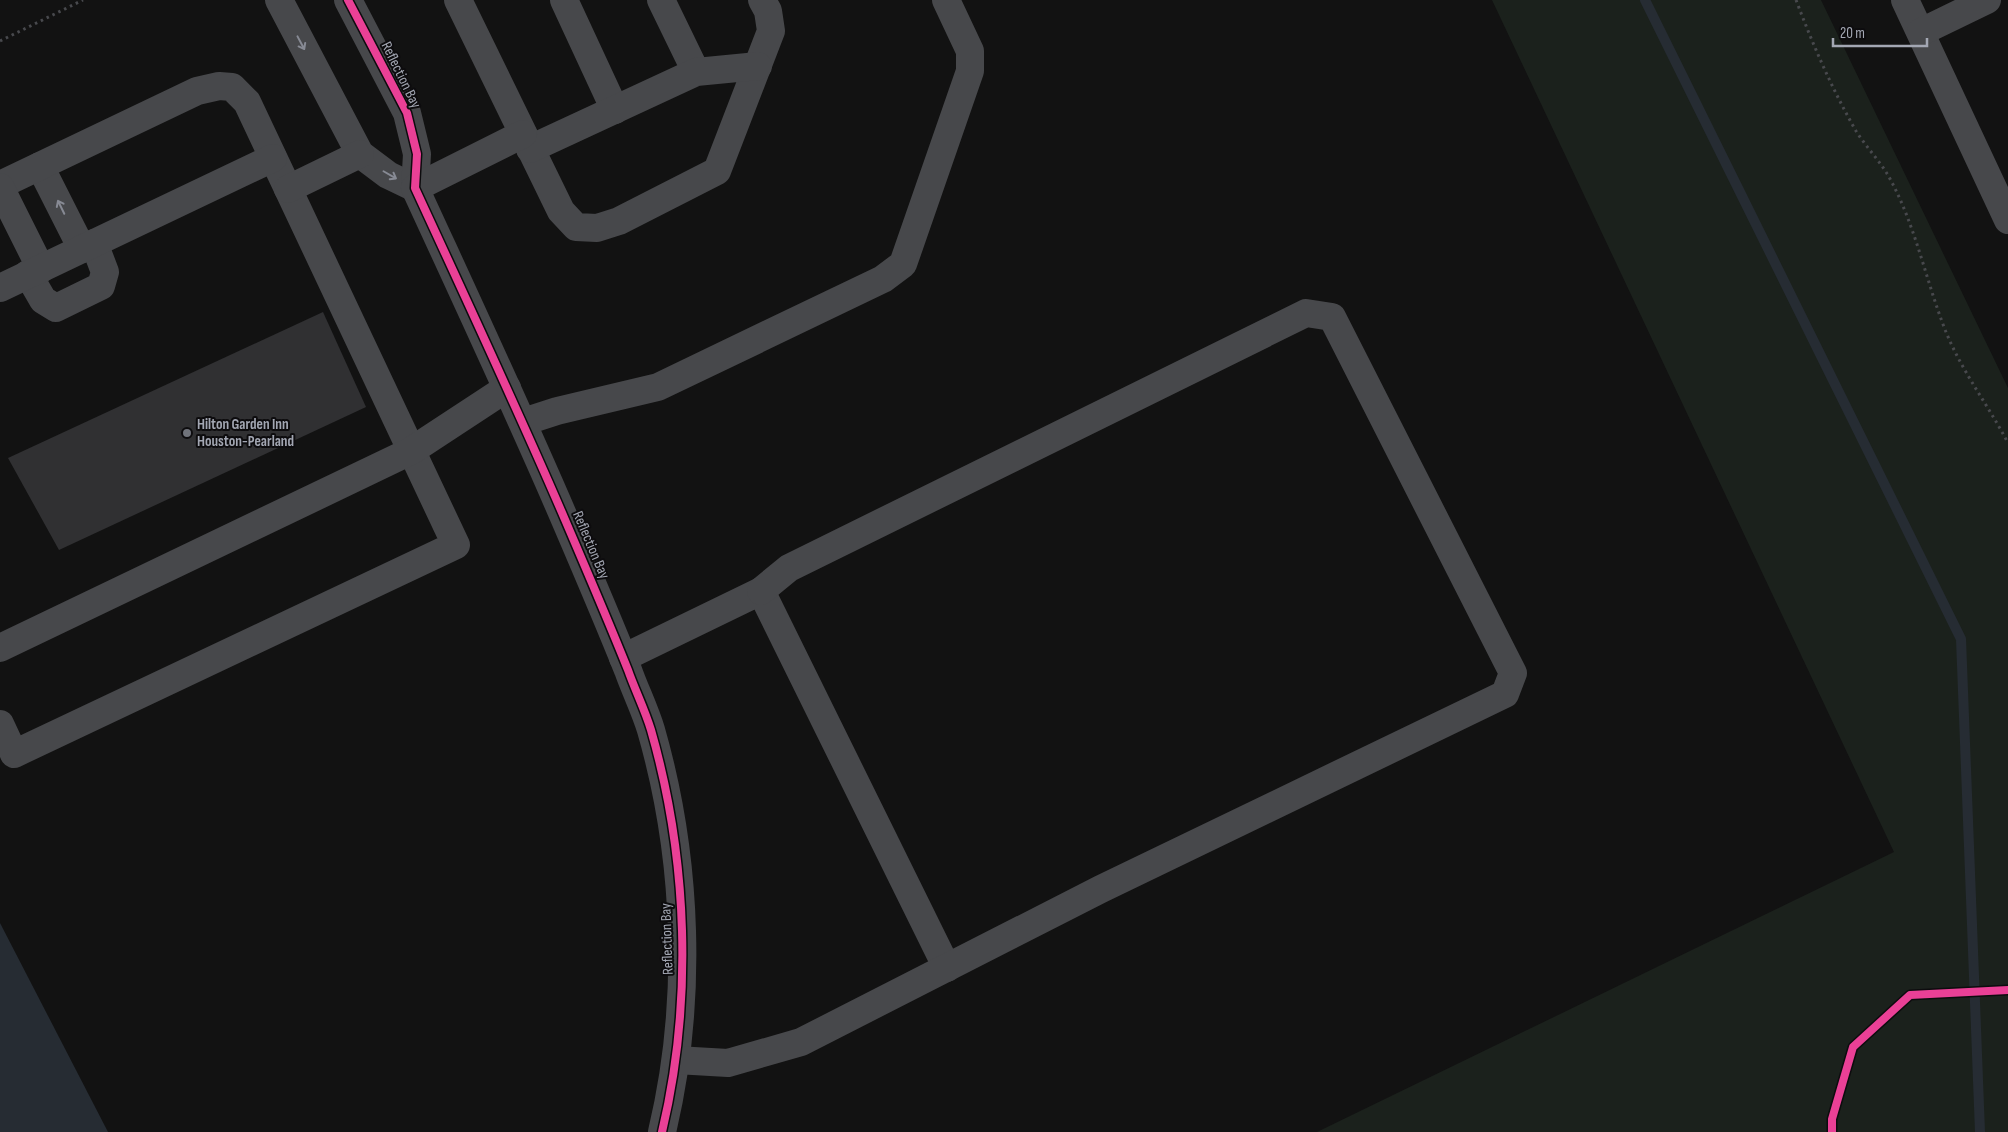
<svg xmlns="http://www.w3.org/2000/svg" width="2008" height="1132" font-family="'Sofia Sans Condensed',sans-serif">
	<rect width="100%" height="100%" fill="#121212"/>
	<!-- green -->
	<polygon fill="#1b211c" points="1492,0 1821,0 2008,388 2008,1132 1317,1132 1894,852"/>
	<!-- water -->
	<polygon fill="#262c33" points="0,923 108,1132 0,1132"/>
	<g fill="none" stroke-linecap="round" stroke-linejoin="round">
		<!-- stream -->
		<polyline stroke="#262c33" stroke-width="10" points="1645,0 1961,639 1980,1132"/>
	</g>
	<!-- building -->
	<polygon fill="#303032" points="323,312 366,407 59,550 8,458"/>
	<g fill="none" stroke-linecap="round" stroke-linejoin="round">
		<!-- path -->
		<g stroke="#48494d" stroke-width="3" stroke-dasharray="2.5 4" stroke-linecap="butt">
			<path d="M 1796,0 C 1813,45 1832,89 1856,131 C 1866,147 1880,161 1889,177 C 1915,224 1925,277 1944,327 C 1960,369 1987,403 2008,443"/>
			<polyline points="0,41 83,0"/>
		</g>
		<!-- minor -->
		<g stroke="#47484b" stroke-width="28">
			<polyline points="279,0 360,154 388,175 415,188"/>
			<path d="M 348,0 L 407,113 L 417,154 L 415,188 C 466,299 518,410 566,522 C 587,571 608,620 628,670 C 635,690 645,710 651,730 C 688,859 693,1002 662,1132"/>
			<polyline points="458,0 561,211 576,227 597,228 619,221 717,171 771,31 768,11 762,0"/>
			<polyline points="564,0 615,110"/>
			<polyline points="661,0 696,72"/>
			<polyline points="1905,0 2008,220"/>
			<polyline points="1921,32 1987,0"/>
			<polyline points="530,149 696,72 758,66"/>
			<polyline points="40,166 82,249"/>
			<polyline points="0,185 197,91 219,86 232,87 247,102 456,545 14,754 0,724"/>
			<polyline points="0,187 41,269"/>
			<polyline points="415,188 523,134"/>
			<polyline points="288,189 360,154"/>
			<polyline points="28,274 43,300 56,308 101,286 105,272 94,243"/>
			<polyline points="0,288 273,158"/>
			<polyline points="523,422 557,411 658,387 883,279 903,264 970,71 970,51 946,0"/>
			<polyline points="0,648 411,451 507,388"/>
			<polyline points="623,658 761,591 947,968"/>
			<polyline points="676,1060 728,1063 801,1042 1101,889 1505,694 1513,673 1332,317 1306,313 789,568 761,591"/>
		</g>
		<defs>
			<g id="cycleway">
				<path d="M 348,0 L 407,113 L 417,154 L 415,188 C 466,299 518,410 566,522 C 587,571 608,620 628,670 C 635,690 645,710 651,730 C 688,859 693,1002 662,1132"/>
				<polyline points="1832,1132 1832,1119 1853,1047 1910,995 2008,990"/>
			</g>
		</defs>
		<!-- cycleway casing -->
		<use href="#cycleway" stroke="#0d0c0e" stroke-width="11"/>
		<!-- cycleway -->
		<use href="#cycleway" stroke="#ea4096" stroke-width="8"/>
	</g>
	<!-- one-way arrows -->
	<defs><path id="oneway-shaft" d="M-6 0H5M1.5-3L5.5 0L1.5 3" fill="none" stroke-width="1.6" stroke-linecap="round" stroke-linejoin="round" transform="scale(1.25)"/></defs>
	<g stroke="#878a94">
		<use href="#oneway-shaft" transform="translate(301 43) rotate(62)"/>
		<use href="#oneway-shaft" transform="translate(390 175) rotate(30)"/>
		<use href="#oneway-shaft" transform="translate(61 207) rotate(-116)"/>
	</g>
	<!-- markers -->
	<circle fill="#70737b" stroke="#0d0c0e" stroke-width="2" cx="187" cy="433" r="5"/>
	<g text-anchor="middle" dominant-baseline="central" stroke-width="4" stroke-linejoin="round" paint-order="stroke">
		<!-- street labels -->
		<g font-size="15" fill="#a3a7b3" stroke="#0d0c0e">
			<text transform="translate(401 75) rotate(64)">Reflection Bay</text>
			<text transform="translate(591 545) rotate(67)">Reflection Bay</text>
			<text transform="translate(667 939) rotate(-92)">Reflection Bay</text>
		</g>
		<!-- poi labels -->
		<g font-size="15" font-weight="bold" fill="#a3a7b3" stroke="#0d0c0e" text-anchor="start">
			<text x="197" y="424">Hilton Garden Inn<tspan x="197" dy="17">Houston-Pearland</tspan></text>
		</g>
	</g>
	<!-- scale -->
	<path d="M1833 38v8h94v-8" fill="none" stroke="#a3a7b3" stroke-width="2.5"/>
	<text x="1840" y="38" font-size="15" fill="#a3a7b3" stroke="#0d0c0e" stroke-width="4" paint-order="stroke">20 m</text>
</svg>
